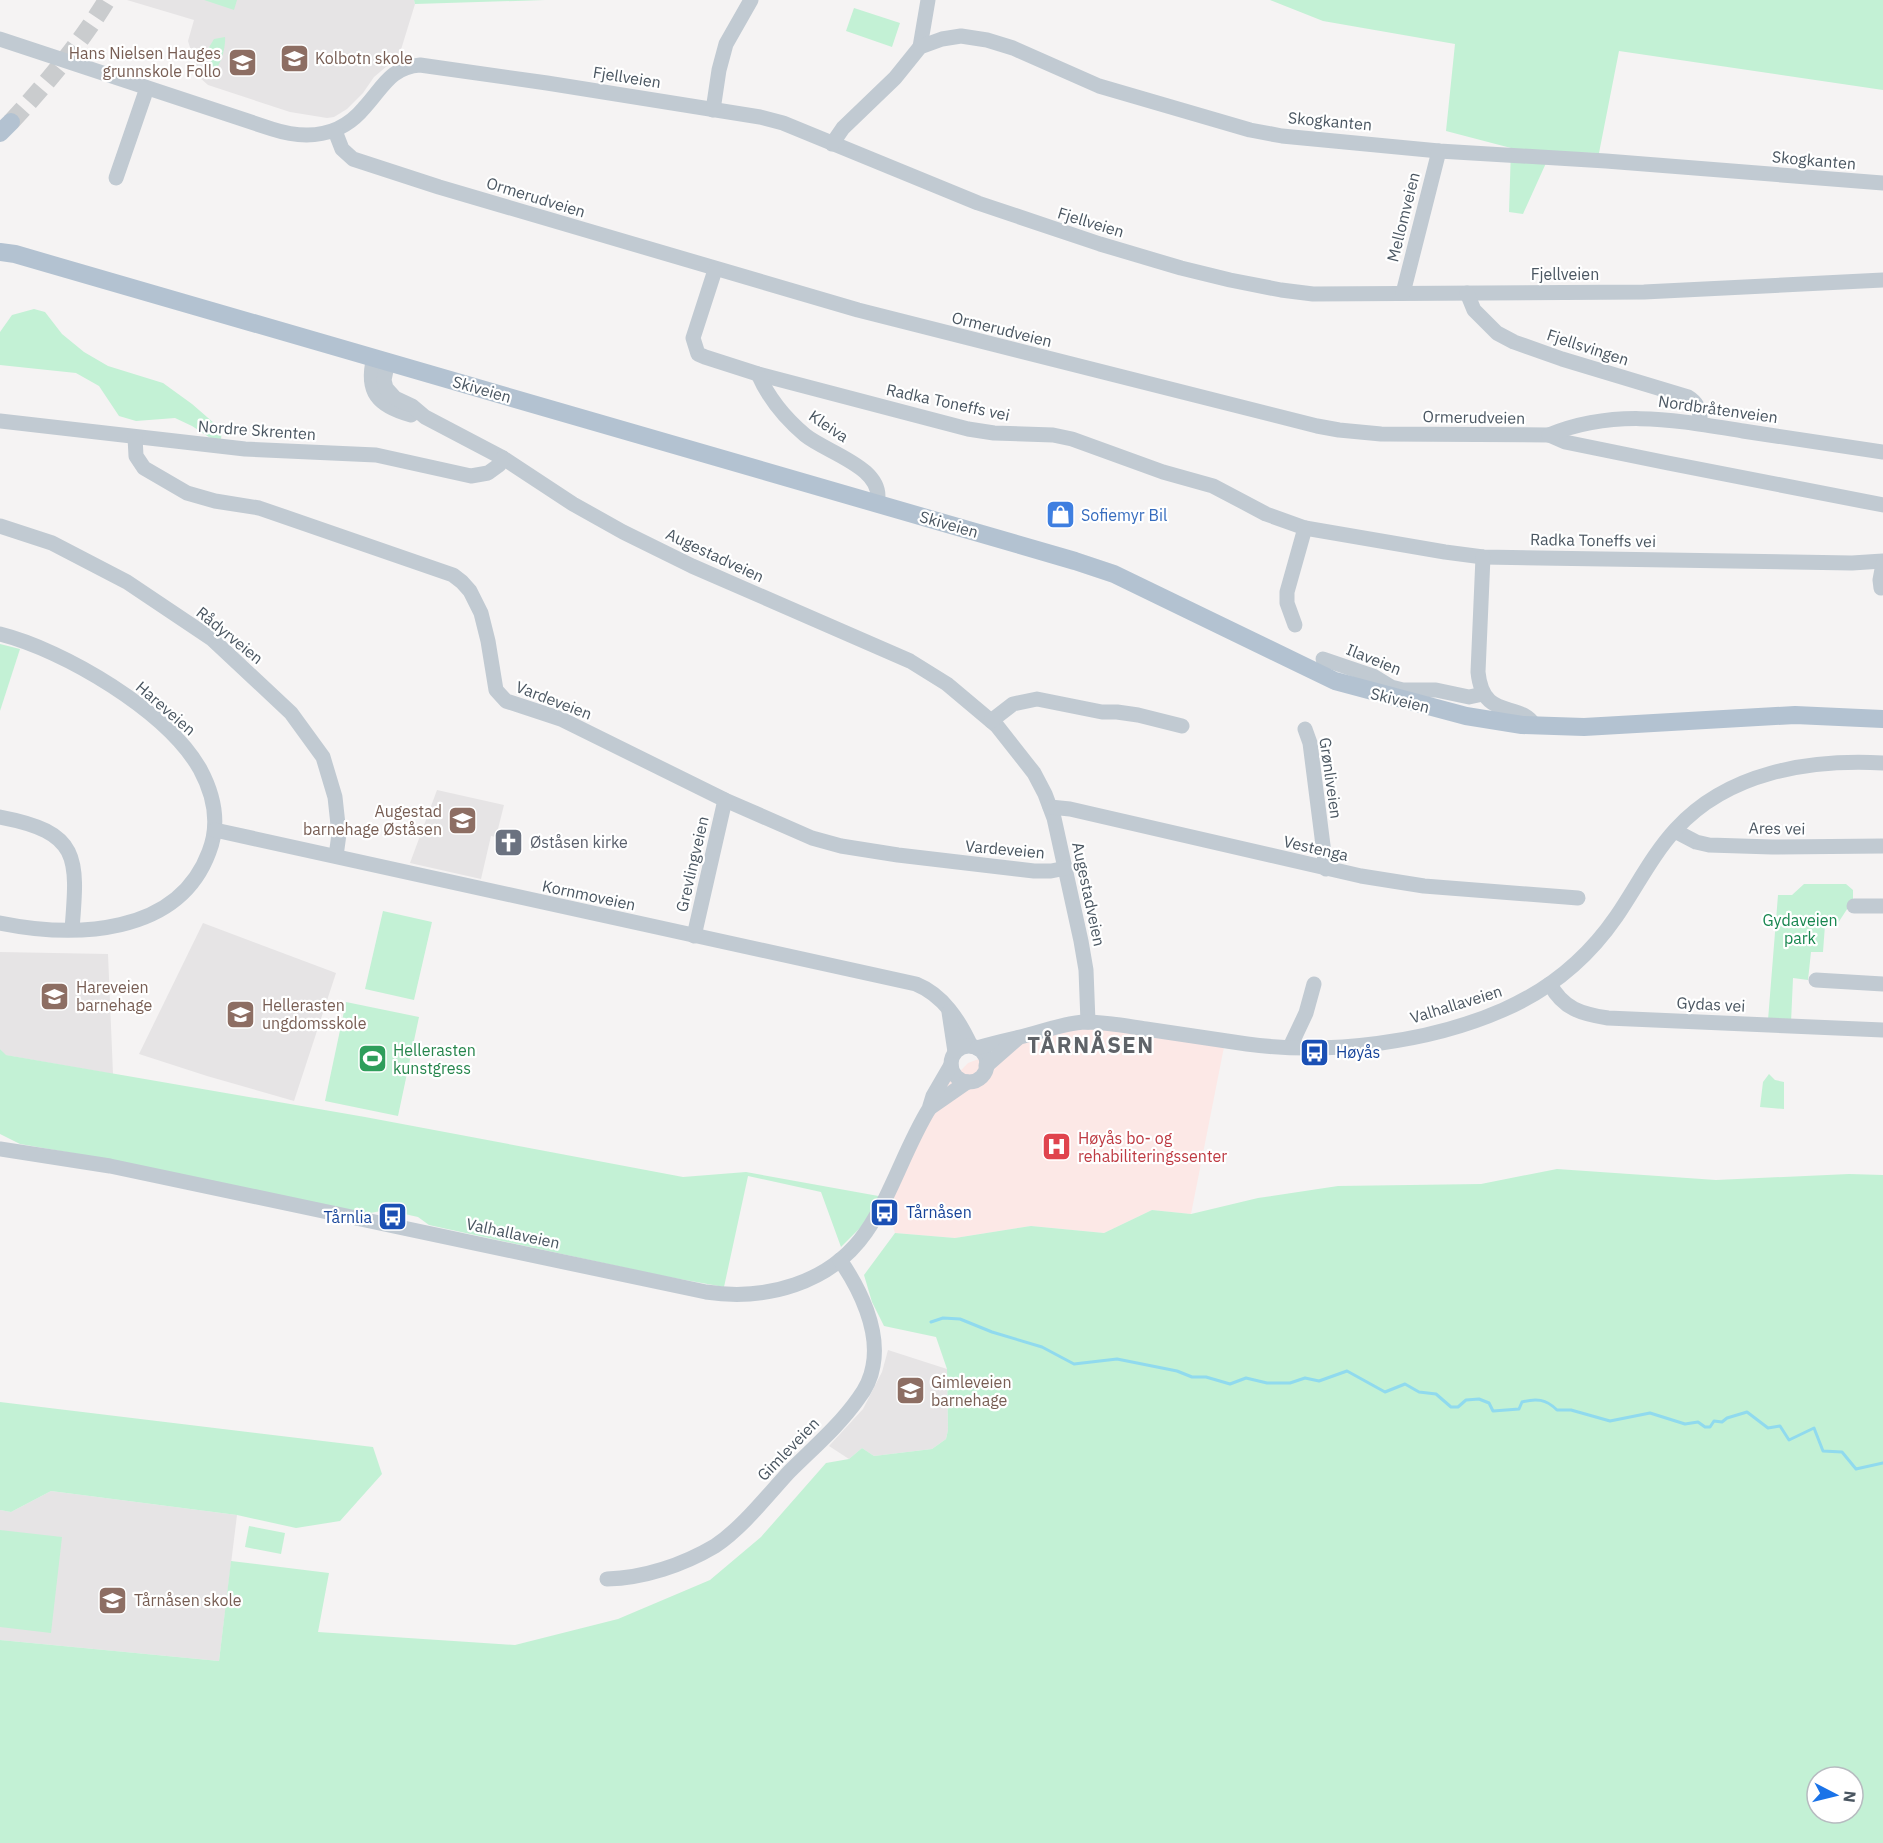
<svg xmlns="http://www.w3.org/2000/svg" width="1883" height="1843" font-family="'IBM Plex Sans',sans-serif">
	<rect width="100%" height="100%" fill="#f5f3f3"/>
	<!-- education -->
	<g fill="#e6e4e5">
		<polygon points="127,0 414,0 415,4 399,56 374,77 363,93 347,109 334,117 327,118 290,112 208,85 199,77 188,41 194,20"/>
		<polygon points="437,790 504,805 496,837 491,836 481,879 410,863"/>
		<polygon points="203,923 336,973 294,1101 207,1076 139,1054"/>
		<polygon points="0,952 108,954 113,1074 5,1055 0,1049"/>
		<polygon points="888,1350 947,1369 948,1430 946,1439 932,1449 874,1456 862,1448 849,1459 829,1446 863,1409 882,1372"/>
		<polygon points="51,1491 237,1515 219,1661 0,1640 0,1510 11,1512"/>
	</g>
	<!-- medical -->
	<polygon fill="#fce8e6" points="1089,1028 1119,1031 1224,1047 1191,1214 1152,1210 1104,1233 1031,1226 955,1238 895,1233 884,1197 935,1097 968,1063 1016,1045 1070,1031"/>
	<!-- green -->
	<g fill="#c3f1d5" fill-rule="evenodd">
		<polygon points="204,0 237,0 234,10"/>
		<polygon points="414,0 545,0 415,4"/>
		<polygon points="1270,0 1883,0 1883,90 1619,51 1599,153 1551,152 1523,214 1509,212 1511,148 1446,131 1455,44 1323,21"/>
		<polygon points="854,8 900,23 892,47 846,31"/>
		<path d="M 225,37 C 226,46 221,65 214,71 L 208,49 L 214,39 Z"/>
		<polygon points="34,309 45,312 62,334 84,352 108,366 163,383 192,404 222,430 221,439 212,439 192,426 175,418 136,421 119,416 99,386 76,373 0,365 0,332 12,315"/>
		<polygon points="0,644 20,649 0,711"/>
		<polygon points="1804,884 1846,884 1853,890 1853,900 1838,923 1825,925 1823,952 1811,952 1808,980 1793,978 1791,1023 1768,1020 1778,895 1792,895"/>
		<polygon points="383,911 432,922 414,1000 365,989"/>
		<polygon points="346,1002 419,1017 398,1116 325,1101"/>
		<polygon points="0,1049 6,1055 365,1117 683,1177 746,1172 884,1197 866,1222 841,1247 821,1192 748,1176 724,1287 663,1276 429,1225 418,1217 387,1210 370,1213 334,1207 89,1156 20,1144 0,1134"/>
		<polygon points="1769,1074 1775,1080 1784,1082 1784,1109 1760,1107 1763,1082"/>
		<path d="M 1557,1169 L 1716,1180 L 1849,1174 L 1883,1175 L 1883,1843 L 0,1843 L 0,1640 L 219,1661 L 231,1561 L 329,1573 L 318,1632 L 515,1645 L 618,1619 L 710,1580 L 761,1537 L 826,1463 L 849,1459 L 862,1448 L 874,1456 L 932,1449 L 946,1439 L 948,1430 L 947,1369 L 936,1337 L 884,1326 L 872,1302 L 864,1275 L 895,1233 L 955,1238 L 1031,1226 L 1104,1233 L 1152,1210 L 1191,1214 L 1258,1198 L 1338,1186 L 1481,1184 ZM 1817,1777 L 1853,1777 L 1853,1813 L 1817,1813 Z"/>
		<polygon points="0,1402 373,1447 382,1474 340,1521 296,1528 237,1515 51,1491 11,1512 0,1510"/>
		<polygon points="249,1526 285,1533 281,1554 245,1547"/>
		<polygon points="0,1530 62,1537 51,1633 0,1627"/>
	</g>
	<g fill="none" stroke-linecap="round" stroke-linejoin="round">
		<!-- stream -->
		<path stroke="#90daee" stroke-width="3" d="M 931,1322 L 943,1318 L 960,1319 L 992,1332 L 1042,1347 L 1074,1364 L 1117,1359 L 1177,1371 L 1192,1377 L 1206,1377 L 1230,1384 L 1246,1378 L 1267,1383 L 1290,1383 L 1305,1378 L 1319,1381 L 1347,1371 L 1385,1392 L 1405,1384 L 1419,1392 L 1436,1394 L 1451,1407 L 1458,1407 L 1466,1400 L 1479,1399 L 1489,1403 L 1493,1411 L 1519,1409 L 1522,1402 C 1536,1398 1546,1399 1557,1410 L 1571,1410 L 1610,1421 L 1650,1413 L 1685,1424 L 1698,1422 L 1705,1427 L 1710,1427 L 1714,1421 L 1722,1422 L 1727,1418 L 1747,1412 L 1768,1428 L 1780,1426 L 1789,1440 L 1814,1428 L 1823,1451 L 1842,1452 L 1856,1469 L 1883,1463"/>
		<!-- major-tunnel -->
		<path stroke="#caccce" stroke-width="18" stroke-dasharray="18 9" stroke-linecap="butt" d="M 11,122 C 46,84 80,44 107,0"/>
		<!-- minor -->
		<g stroke="#c1cad2" stroke-width="15">
			<path d="M 0,39 L 272,129 C 306,140 340,137 364,108 C 382,89 390,67 420,65 L 547,83 L 760,117 L 783,123 L 978,203 L 1100,244 L 1181,268 L 1230,280 L 1281,290 L 1313,294 L 1644,292 L 1883,280"/>
			<polyline points="920,47 928,0"/>
			<polyline points="713,110 719,70 726,44 751,0"/>
			<polyline points="335,131 342,149 353,159 439,187 858,310 1317,426 1339,430 1381,434 1549,435 1565,442 1668,463 1883,505"/>
			<polyline points="832,144 843,128 895,78 920,47 942,39 961,36 987,40 1013,48 1099,86 1250,130 1282,136 1439,151 1606,161 1883,183"/>
			<polyline points="116,178 147,88"/>
			<polyline points="715,270 693,338 698,354 705,357 758,374 968,429 994,433 1053,435 1072,439 1163,472 1213,486 1266,514 1305,528 1445,552 1483,557 1852,563 1883,561"/>
			<polyline points="1403,293 1439,151"/>
			<path d="M 1467,293 L 1474,310 L 1497,333 L 1514,342 L 1562,359 L 1688,397 C 1698,403 1701,412 1700,423"/>
			<path d="M 374,357 C 365,392 378,406 411,415"/>
			<polyline points="388,361 384,380 386,388 395,398 412,406 425,417 503,458 573,504 623,532 692,566 910,661 947,684 997,726 1034,773 1045,794 1054,818 1081,941 1086,970 1088,1022"/>
			<path d="M 758,374 C 768,397 786,419 805,435 C 827,453 886,468 877,503"/>
			<polyline points="0,421 245,449 376,455 471,476 488,473 499,465 503,458"/>
			<path d="M 1549,435 C 1615,408 1675,420 1743,431 C 1789,438 1836,445 1883,452"/>
			<polyline points="135,437 136,456 144,468 187,493 215,501 259,508 453,575 462,582 470,591 481,613 488,641 496,690 506,701 561,719 725,800 812,838 841,846 898,855 1034,871 1051,871 1066,868"/>
			<polyline points="0,526 52,543 127,582 212,639 291,713 323,757 335,797 339,834 336,856"/>
			<path d="M 1483,557 L 1478,672 C 1483,722 1520,700 1535,726"/>
			<polyline points="1881,588 1880,580 1883,564"/>
			<polyline points="1295,625 1287,603 1287,592 1305,528"/>
			<path d="M 0,634 C 64,650 167,711 200,769 C 214,795 220,824 209,852 C 178,936 74,938 0,923"/>
			<polyline points="1323,659 1373,676 1391,687 1403,690 1436,690 1469,697 1483,694"/>
			<polyline points="991,721 1013,704 1037,699 1102,712 1117,712 1138,715 1182,726"/>
			<polyline points="1305,729 1310,743 1326,869"/>
			<polyline points="1050,807 1070,809 1361,876 1424,886 1578,898"/>
			<path d="M 0,817 C 80,832 78,857 72,929"/>
			<path d="M 215,830 L 916,984 C 943,995 959,1020 971,1046"/>
			<polyline points="1675,831 1696,842 1709,845 1772,847 1883,846"/>
			<polyline points="1854,906 1883,906"/>
			<polyline points="694,936 725,800"/>
			<polyline points="1816,980 1883,984"/>
			<path d="M 1550,984 C 1563,1009 1582,1014 1608,1018 L 1883,1030"/>
			<polyline points="949,1012 955,1052"/>
			<circle cx="969" cy="1064" r="18"/>
			<polyline points="1290,1047 1306,1013 1314,984"/>
			<path d="M 977,1048 C 990,1044 1003,1041 1016,1038 C 1040,1033 1061,1023 1086,1022 C 1106,1022 1126,1026 1146,1029 C 1180,1034 1214,1039 1247,1044 C 1329,1055 1428,1043 1503,1010 C 1549,990 1587,959 1616,917 C 1636,888 1652,855 1676,829 C 1728,772 1809,759 1883,763"/>
			<polyline points="986,1066 1018,1038"/>
			<polyline points="931,1107 967,1082"/>
			<path d="M 0,1149 L 110,1166 L 706,1292 C 765,1301 830,1284 866,1232 C 892,1194 905,1148 929,1109 L 933,1096 L 951,1065"/>
			<path d="M 607,1579 C 644,1578 683,1565 715,1546 C 743,1527 766,1497 789,1472 C 812,1449 839,1426 858,1399 C 865,1390 871,1378 873,1366 C 880,1330 860,1289 840,1260"/>
		</g>
		<!-- major -->
		<g stroke="#b3c2d1" stroke-width="18">
			<polyline points="0,133 11,122"/>
			<polyline points="0,252 15,254 1075,561 1114,574 1335,681 1466,716 1522,725 1584,727 1795,715 1883,719"/>
		</g>
	</g>
	<!-- icons -->
	<defs>
		<symbol id="school-square" viewBox="-11 -11 22 22"><rect x="-9" y="-9" width="18" height="18" rx="4" fill="#8d6e63" stroke="#fff"/><path d="M0-5L7-2L0 1L-7-2ZM-4 1L0 2.5L4 1V4Q0 6-4 4Z" fill="#fff"/></symbol>
		<symbol id="shop-square" viewBox="-11 -11 22 22"><rect x="-9" y="-9" width="18" height="18" rx="4" fill="#3f7fe0" stroke="#fff"/><path d="M-5-2.5h2.3a2.7 3.5 0 0 1 5.4 0H5L5.5 6h-11ZM-1.5-2.5h3a1.5 2.3 0 0 0-3 0Z" fill="#fff"/></symbol>
		<symbol id="church-square" viewBox="-11 -11 22 22"><rect x="-9" y="-9" width="18" height="18" rx="4" fill="#6b7280" stroke="#fff"/><path d="M-1.2-6h2.4v3.5h3.3v2.4h-3.3V6h-2.4V-.1h-3.3v-2.4h3.3Z" fill="#fff"/></symbol>
		<symbol id="bus-square" viewBox="-11 -11 22 22"><rect x="-9" y="-9" width="18" height="18" rx="4" fill="#1a4fb4" stroke="#fff"/><path d="M-5-6H5V4H4V6H2V4H-2V6H-4V4H-5ZM-3.5-4V0h7V-4ZM-3.5 1.2v1.5H-2V1.2ZM2 1.2v1.5H3.5V1.2Z" fill="#fff"/></symbol>
		<symbol id="stadium-square" viewBox="-11 -11 22 22"><rect x="-9" y="-9" width="18" height="18" rx="4" fill="#2e9e5b" stroke="#fff"/><path d="M0-5a6.5 5 0 1 0 0 10a6.5 5 0 1 0 0-10ZM-3.5-1.8h7v3.6h-7Z" fill="#fff"/></symbol>
		<symbol id="hospital-square" viewBox="-11 -11 22 22"><rect x="-9" y="-9" width="18" height="18" rx="4" fill="#e0444e" stroke="#fff"/><path d="M-5-5h3v3.5h4V-5h3V5h-3V1.5h-4V5h-3Z" fill="#fff"/></symbol>
	</defs>
	<g fill-rule="evenodd">
		<use href="#school-square" x="278" y="42" width="33" height="33"/>
		<use href="#school-square" x="226" y="46" width="33" height="33"/>
		<use href="#shop-square" x="1044" y="498" width="33" height="33"/>
		<use href="#school-square" x="446" y="804" width="33" height="33"/>
		<use href="#church-square" x="492" y="826" width="33" height="33"/>
		<use href="#school-square" x="38" y="980" width="33" height="33"/>
		<use href="#school-square" x="224" y="998" width="33" height="33"/>
		<use href="#bus-square" x="1298" y="1036" width="33" height="33"/>
		<use href="#stadium-square" x="356" y="1042" width="33" height="33"/>
		<use href="#hospital-square" x="1040" y="1130" width="33" height="33"/>
		<use href="#bus-square" x="868" y="1196" width="33" height="33"/>
		<use href="#bus-square" x="376" y="1200" width="33" height="33"/>
		<use href="#school-square" x="894" y="1374" width="33" height="33"/>
		<use href="#school-square" x="96" y="1584" width="33" height="33"/>
	</g>
	<g text-anchor="middle" dominant-baseline="central" stroke-width="4.5" stroke-linejoin="round" paint-order="stroke">
		<!-- education labels -->
		<g font-size="16" fill="#785e54" stroke="#fff" text-anchor="start">
			<text x="221" y="53" text-anchor="end">Hans Nielsen Hauges<tspan x="221" dy="18">grunnskole Follo</tspan></text>
			<text x="315" y="58">Kolbotn skole</text>
			<text x="442" y="811" text-anchor="end">Augestad<tspan x="442" dy="18">barnehage Øståsen</tspan></text>
			<text x="76" y="987">Hareveien<tspan x="76" dy="18">barnehage</tspan></text>
			<text x="262" y="1005">Hellerasten<tspan x="262" dy="18">ungdomsskole</tspan></text>
			<text x="931" y="1382">Gimleveien<tspan x="931" dy="18">barnehage</tspan></text>
			<text x="134" y="1600">Tårnåsen skole</text>
		</g>
		<!-- street labels -->
		<g font-size="16" fill="#4a5661" stroke="#fff">
			<text transform="translate(627 77) rotate(9)">Fjellveien</text>
			<text transform="translate(1330 121) rotate(5)">Skogkanten</text>
			<text transform="translate(1814 160) rotate(5)">Skogkanten</text>
			<text transform="translate(536 197) rotate(17)">Ormerudveien</text>
			<text transform="translate(1403 217) rotate(-76)">Mellomveien</text>
			<text transform="translate(1091 222) rotate(17)">Fjellveien</text>
			<text x="1565" y="274">Fjellveien</text>
			<text transform="translate(1002 329) rotate(14)">Ormerudveien</text>
			<text transform="translate(1588 347) rotate(18)">Fjellsvingen</text>
			<text transform="translate(482 389) rotate(16)">Skiveien</text>
			<text transform="translate(948 402) rotate(12)">Radka Toneffs vei</text>
			<text transform="translate(1718 409) rotate(8)">Nordbråtenveien</text>
			<text transform="translate(1474 417) rotate(1)">Ormerudveien</text>
			<text transform="translate(829 426) rotate(34)">Kleiva</text>
			<text transform="translate(257 430) rotate(4)">Nordre Skrenten</text>
			<text transform="translate(949 524) rotate(16)">Skiveien</text>
			<text transform="translate(1593 540) rotate(1)">Radka Toneffs vei</text>
			<text transform="translate(715 555) rotate(25)">Augestadveien</text>
			<text transform="translate(230 635) rotate(39)">Rådyrveien</text>
			<text transform="translate(1374 659) rotate(22)">Ilaveien</text>
			<text transform="translate(554 700) rotate(21)">Vardeveien</text>
			<text transform="translate(1400 700) rotate(14)">Skiveien</text>
			<text transform="translate(166 708) rotate(41)">Hareveien</text>
			<text transform="translate(1331 778) rotate(82)">Grønliveien</text>
			<text transform="translate(1777 828) rotate(1)">Ares vei</text>
			<text transform="translate(1316 848) rotate(13)">Vestenga</text>
			<text transform="translate(1005 849) rotate(5)">Vardeveien</text>
			<text transform="translate(692 864) rotate(-77)">Grevlingveien</text>
			<text transform="translate(1089 894) rotate(78)">Augestadveien</text>
			<text transform="translate(589 895) rotate(12)">Kornmoveien</text>
			<text transform="translate(1456 1004) rotate(-17)">Valhallaveien</text>
			<text transform="translate(1711 1004) rotate(3)">Gydas vei</text>
			<text transform="translate(513 1233) rotate(12)">Valhallaveien</text>
			<text transform="translate(788 1449) rotate(-46)">Gimleveien</text>
		</g>
		<!-- shop labels -->
		<g font-size="16" fill="#366cbe" stroke="#fff" text-anchor="start">
			<text x="1081" y="515">Sofiemyr Bil</text>
		</g>
		<!-- worship labels -->
		<g font-size="16" fill="#5b616d" stroke="#fff" text-anchor="start">
			<text x="530" y="842">Øståsen kirke</text>
		</g>
		<!-- park labels -->
		<g font-size="16" fill="#17864f" stroke="#fff">
			<text x="1800" y="920">Gydaveien<tspan x="1800" dy="18">park</tspan></text>
		</g>
		<!-- leisure labels -->
		<g font-size="16" fill="#27864d" stroke="#fff" text-anchor="start">
			<text x="393" y="1050">Hellerasten<tspan x="393" dy="18">kunstgress</tspan></text>
		</g>
		<!-- transit labels -->
		<g font-size="16" fill="#164399" stroke="#fff" text-anchor="start">
			<text x="1336" y="1052">Høyås</text>
			<text x="906" y="1212">Tårnåsen</text>
			<text x="372" y="1217" text-anchor="end">Tårnlia</text>
		</g>
		<!-- health labels -->
		<g font-size="16" fill="#be3a42" stroke="#fff" text-anchor="start">
			<text x="1078" y="1138">Høyås bo- og<tspan x="1078" dy="18">rehabiliteringssenter</tspan></text>
		</g>
		<!-- district labels -->
		<g font-size="22" font-weight="bold" letter-spacing="1.5" fill="#5f6368" stroke="#fff">
			<text x="1091" y="1044">TÅRNÅSEN</text>
		</g>
	</g>
	<!-- north arrow -->
	<g transform="translate(1835 1795) rotate(97)"><circle r="28" fill="#ffffff" stroke="#b7bbc0" stroke-width="1.5"/>
	<path d="M0-4.5L10 22L0 15L-10 22Z" fill="#1a73e8"/>
	<text y="-9" font-size="16" font-weight="bold" text-anchor="middle" fill="#4a5661">N</text>
	</g>
</svg>
